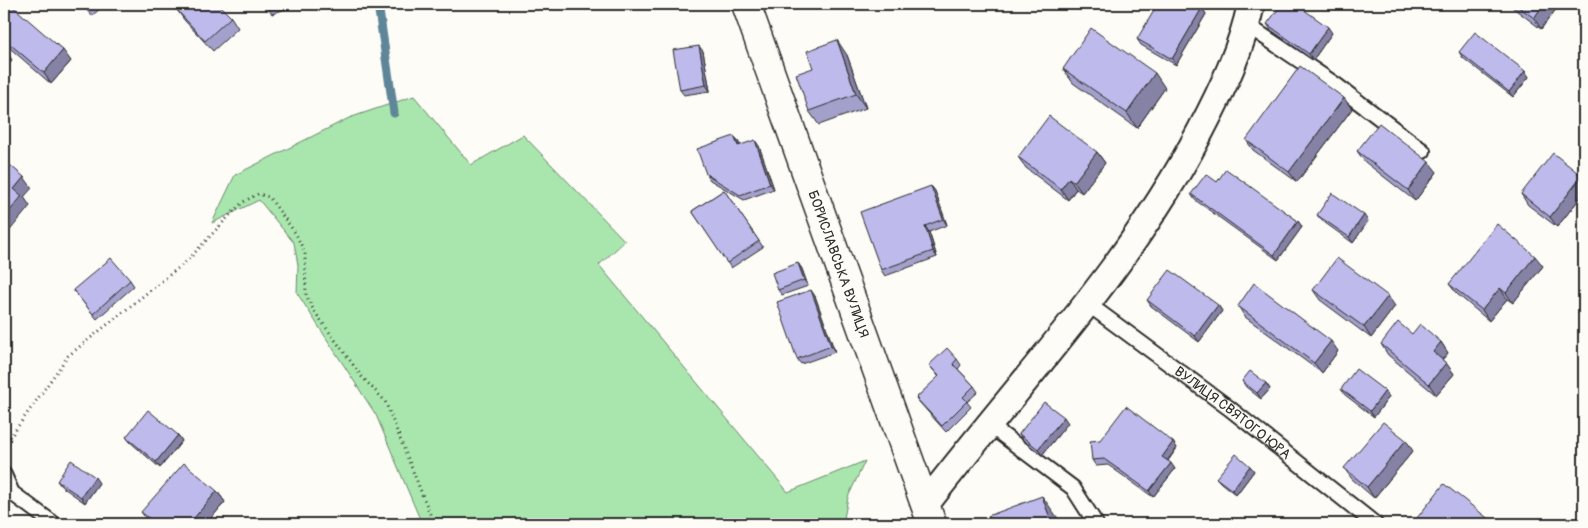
<svg xmlns="http://www.w3.org/2000/svg" width="1588" height="528" font-family="Pangolin,sans-serif">
	<rect width="100%" height="100%" fill="#fdfcf7"/>
	<filter id="ink" filterUnits="userSpaceOnUse"><feTurbulence type="fractalNoise" baseFrequency=".02" numOctaves="2"/><feDisplacementMap in="SourceGraphic" scale="10" xChannelSelector="R" yChannelSelector="G"/><feConvolveMatrix kernelMatrix="1 2 1 2 8 2 1 2 1" color-interpolation-filters="sRGB"/></filter>
	<g filter="url(#ink)">
		<!-- green -->
		<polygon fill="#a9e6ad" stroke="#6a886c" points="414,96 471,165 523,135 625,241 599,265 788,492 865,461 848,497 843,524 422,524 376,415 297,293 298,265 294,243 259,200 212,223 235,175 349,118"/>
		<g fill="none" stroke-linecap="round" stroke-linejoin="round">
			<!-- stream -->
			<polyline stroke="#5e8698" stroke-width="9" points="378,4 394,113"/>
			<defs>
				<g id="lane">
					<polyline points="1247,25 1336,85 1423,151"/>
					<path id="s1" d="M 1088,304 L 1229,408 L 1375,524"/>
					<polyline points="988,424 1073,488 1096,524"/>
					<polyline points="4,475 12,493 54,524"/>
				</g>
				<path id="street" d="M 925,505 C 1020,381 1129,269 1201,130 C 1222,90 1242,48 1251,4"/>
				<g id="secondary">
					<path id="s2" d="M 746,4 L 932,524"/>
				</g>
			</defs>
			<!-- lane casing -->
			<use href="#lane" stroke="#2b2b2b" stroke-width="18"/>
			<!-- street casing -->
			<use href="#street" stroke="#2b2b2b" stroke-width="30"/>
			<!-- secondary casing -->
			<use href="#secondary" stroke="#2b2b2b" stroke-width="31"/>
			<!-- path -->
			<polyline stroke="#2b2b2b" stroke-width="3" stroke-dasharray="1 4" stroke-linecap="butt" points="4,446 68,356 187,261 229,216 243,202 258,194 269,197 296,234 305,253 306,295 314,311 362,377 385,401 434,524"/>
			<!-- lane -->
			<use href="#lane" stroke="#fdfcf7" stroke-width="14"/>
			<!-- street -->
			<use href="#street" stroke="#fdfcf7" stroke-width="26"/>
			<!-- secondary -->
			<use href="#secondary" stroke="#fdfcf7" stroke-width="28"/>
		</g>
		<!-- wall -->
		<g fill="#a3a0cb" stroke="#2b2b2b">
			<polygon points="4,4 71,61 51,84 4,43"/>
			<polygon points="81,4 105,4 92,16"/>
			<polygon points="266,4 298,4 272,14 268,8"/>
			<polygon points="1508,4 1560,4 1541,29"/>
			<polygon points="1202,8 1206,14 1176,65 1141,45 1137,39"/>
			<polygon points="177,10 231,17 238,28 213,51 185,21"/>
			<polygon points="1267,24 1332,33 1313,60 1271,30"/>
			<polygon points="703,51 710,91 684,95 680,90"/>
			<polygon points="1459,52 1525,71 1529,77 1513,97 1463,58"/>
			<polygon points="847,55 866,108 819,125 809,111"/>
			<polygon points="1063,69 1165,88 1137,128 1073,83"/>
			<polygon points="1352,109 1297,182 1253,150 1246,140"/>
			<polygon points="734,136 738,141 740,145 759,146 774,189 744,200 710,180 706,174"/>
			<polygon points="1357,151 1437,172 1415,201 1365,162"/>
			<polygon points="1097,152 1105,163 1082,193 1076,189 1068,200 1026,168 1018,157"/>
			<polygon points="1582,176 1584,179 1584,193 1557,227 1528,205 1521,194"/>
			<polygon points="1217,182 1298,221 1302,227 1278,260 1195,200 1191,194"/>
			<polygon points="931,186 935,191 947,225 929,232 937,257 885,276 881,270"/>
			<polygon points="724,190 763,247 731,268 692,211"/>
			<polygon points="1317,215 1368,221 1353,243 1321,220"/>
			<polygon points="798,263 802,269 808,286 782,295 778,290"/>
			<polygon points="1543,266 1513,303 1507,299 1489,321 1457,294 1449,284"/>
			<polygon points="130,280 134,286 97,319 73,290"/>
			<polygon points="1313,290 1395,306 1371,338 1320,300"/>
			<polygon points="815,296 835,352 801,364 797,359"/>
			<polygon points="1147,300 1218,305 1222,311 1199,342 1151,306"/>
			<polygon points="1238,306 1338,351 1322,373 1245,317"/>
			<polygon points="1412,334 1441,342 1448,353 1442,360 1446,363 1454,374 1436,395 1388,355 1381,344"/>
			<polygon points="957,359 961,365 958,369 974,386 978,392 967,402 971,407 946,432 920,403 916,398 939,377 929,365"/>
			<polygon points="1242,381 1266,383 1270,389 1261,399 1246,387"/>
			<polygon points="1341,389 1385,391 1389,397 1374,417 1345,395"/>
			<polygon points="1068,423 1042,455 1023,440 1019,434"/>
			<polygon points="178,435 182,441 160,468 130,442 126,437"/>
			<polygon points="1173,442 1177,448 1168,461 1175,469 1153,497 1108,465 1096,466 1092,460"/>
			<polygon points="1413,451 1374,498 1352,479 1344,468"/>
			<polygon points="1250,466 1254,471 1236,495 1221,483 1216,478"/>
			<polygon points="57,481 99,483 85,503 61,486"/>
			<polygon points="217,491 225,502 206,524 150,524 141,512"/>
			<polygon points="1417,518 1495,524 1421,524"/>
		</g>
		<!-- shaded-wall -->
		<g fill="#8582a5" stroke="#2b2b2b">
			<polygon points="1544,4 1560,4 1541,29 1534,18"/>
			<polygon points="1202,8 1206,14 1176,65 1172,59"/>
			<polygon points="1328,27 1332,33 1313,60 1309,54"/>
			<polygon points="837,40 847,55 866,108 856,94"/>
			<polygon points="699,46 703,51 710,91 706,85"/>
			<polygon points="63,50 71,61 51,84 44,73"/>
			<polygon points="8,54 12,60 4,70 4,59"/>
			<polygon points="1525,71 1529,77 1513,97 1509,92"/>
			<polygon points="1155,73 1165,88 1137,128 1127,113"/>
			<polygon points="1344,98 1352,109 1297,182 1289,172"/>
			<polygon points="734,136 738,141 742,152 738,146"/>
			<polygon points="755,140 759,146 774,189 770,184"/>
			<polygon points="1097,152 1105,163 1082,193 1074,182"/>
			<polygon points="1429,162 1437,172 1415,201 1408,190"/>
			<polygon points="1582,176 1584,179 1584,193 1557,227 1550,217"/>
			<polygon points="24,177 32,188 24,197 30,206 7,234 4,229 4,218 14,189"/>
			<polygon points="1069,178 1076,189 1068,200 1061,189"/>
			<polygon points="931,186 935,191 947,225 943,219"/>
			<polygon points="1364,215 1368,221 1353,243 1349,237"/>
			<polygon points="1298,221 1302,227 1278,260 1274,255"/>
			<polygon points="925,226 929,232 937,257 933,251"/>
			<polygon points="1535,256 1543,266 1513,303 1506,293"/>
			<polygon points="798,263 802,269 808,286 804,280"/>
			<polygon points="1500,288 1507,299 1489,321 1482,310"/>
			<polygon points="811,290 815,296 835,352 831,346"/>
			<polygon points="1388,296 1395,306 1371,338 1364,327"/>
			<polygon points="1218,305 1222,311 1199,342 1195,336"/>
			<polygon points="1331,341 1338,351 1322,373 1314,363"/>
			<polygon points="1441,342 1448,353 1440,362 1433,352"/>
			<polygon points="1446,363 1454,374 1436,395 1429,384"/>
			<polygon points="1266,383 1270,389 1261,399 1257,393"/>
			<polygon points="1385,391 1389,397 1374,417 1370,411"/>
			<polygon points="1064,417 1068,423 1042,455 1038,449"/>
			<polygon points="178,435 182,441 160,468 156,462"/>
			<polygon points="1406,440 1413,451 1374,498 1367,487"/>
			<polygon points="1173,442 1177,448 1166,462 1162,457"/>
			<polygon points="1171,463 1175,469 1153,497 1149,491"/>
			<polygon points="1250,466 1254,471 1236,495 1232,490"/>
			<polygon points="95,477 99,483 85,503 81,497"/>
			<polygon points="217,491 225,502 206,524 189,524"/>
			<polygon points="1042,496 1057,517 1059,524 1052,524"/>
		</g>
		<!-- building -->
		<g fill="#bebaec" stroke="#2b2b2b">
			<polygon points="4,4 10,4 63,50 44,73 4,39"/>
			<polygon points="185,4 218,4 231,17 205,41 177,10"/>
			<polygon points="266,4 280,4 268,8"/>
			<polygon points="1158,4 1194,4 1202,8 1172,59 1137,39"/>
			<polygon points="1282,4 1296,4 1328,27 1309,54 1267,24"/>
			<polygon points="1515,4 1544,4 1534,18"/>
			<polygon points="1091,28 1155,73 1127,113 1063,69"/>
			<polygon points="1475,32 1525,71 1509,92 1459,52"/>
			<polygon points="837,40 856,94 809,111 796,74 813,68 807,51"/>
			<polygon points="699,46 706,85 680,90 673,50"/>
			<polygon points="4,51 8,54 4,59"/>
			<polygon points="1300,66 1344,98 1289,172 1246,140"/>
			<polygon points="1049,116 1097,152 1074,182 1069,178 1061,189 1018,157"/>
			<polygon points="1379,123 1429,162 1408,190 1357,151"/>
			<polygon points="734,136 738,146 755,140 770,184 740,195 706,174 697,149"/>
			<polygon points="1553,153 1582,176 1550,217 1521,194"/>
			<polygon points="4,160 24,177 14,189 22,196 4,218"/>
			<polygon points="1226,169 1298,221 1274,255 1191,194 1206,174 1217,182"/>
			<polygon points="931,186 943,219 925,226 933,251 881,270 860,212"/>
			<polygon points="724,190 759,241 727,263 692,211"/>
			<polygon points="1332,193 1364,215 1349,237 1317,215"/>
			<polygon points="1497,224 1535,256 1506,293 1500,288 1482,310 1449,284"/>
			<polygon points="111,258 130,280 93,314 73,290"/>
			<polygon points="1337,258 1388,296 1364,327 1313,290"/>
			<polygon points="798,263 804,280 778,290 772,273"/>
			<polygon points="1170,270 1218,305 1195,336 1147,300"/>
			<polygon points="1254,283 1331,341 1314,363 1238,306"/>
			<polygon points="811,290 831,346 797,359 777,302"/>
			<polygon points="1398,322 1412,334 1420,324 1441,342 1433,352 1446,363 1429,384 1381,344"/>
			<polygon points="947,348 957,359 953,364 974,386 963,397 967,401 942,426 916,398 939,376 929,365"/>
			<polygon points="1356,369 1385,391 1370,411 1341,389"/>
			<polygon points="1250,371 1266,383 1257,393 1242,381"/>
			<polygon points="1044,402 1064,417 1038,449 1019,434"/>
			<polygon points="1126,406 1173,442 1162,457 1171,463 1149,491 1104,459 1092,460 1090,441 1100,440"/>
			<polygon points="148,410 178,435 156,462 126,437"/>
			<polygon points="1383,422 1406,440 1367,487 1344,468"/>
			<polygon points="1236,454 1250,466 1232,490 1216,478"/>
			<polygon points="71,460 95,477 81,497 57,481"/>
			<polygon points="184,463 217,491 189,524 156,524 141,512"/>
			<polygon points="1444,484 1495,524 1425,524 1417,518"/>
			<polygon points="1042,496 1052,524 991,524 988,516"/>
		</g>
	</g>
	<g text-anchor="middle" dominant-baseline="central" stroke-width="4" stroke-linejoin="round" paint-order="stroke">
		<!-- street labels -->
		<g font-size="14" fill="#2b2b2b" stroke="#fdfcf7">
			<text stroke="none"><textPath href="#s2" startOffset="276">БОРИСЛАВСЬКА ВУЛИЦЯ</textPath></text>
			<text stroke="none"><textPath href="#s1" startOffset="181">ВУЛИЦЯ СВЯТОГО ЮРА</textPath></text>
		</g>
	</g>
	<!-- margin -->
	<rect width="1588" height="528" fill="none" stroke="#fdfcf7" stroke-width="20"/>
	<rect x="10" y="10" width="1568" height="508" fill="none" stroke="#2b2b2b" stroke-width="2" filter="url(#ink)"/>
</svg>
